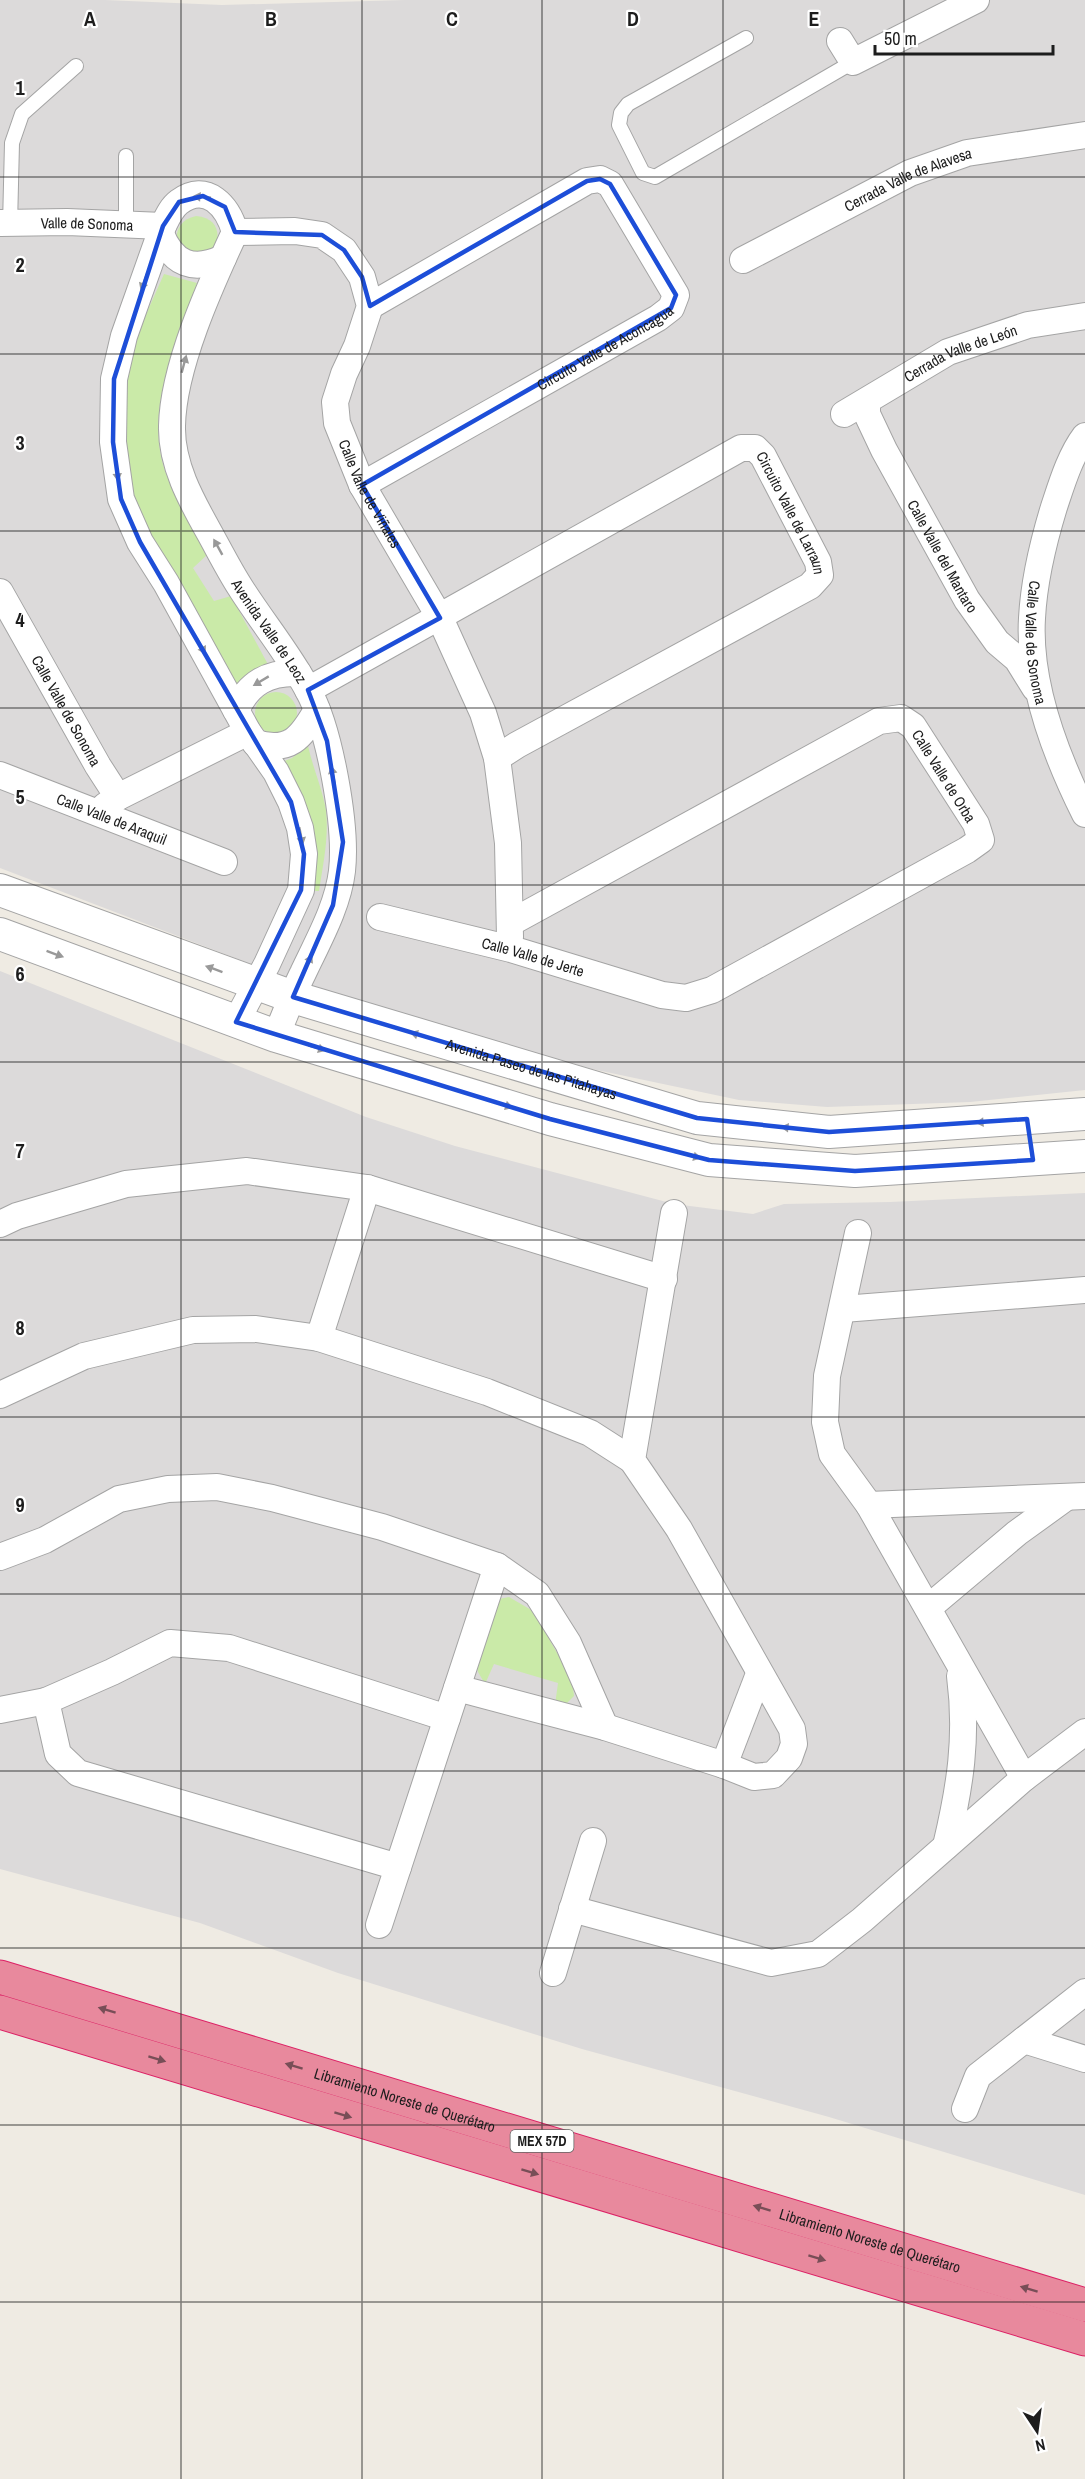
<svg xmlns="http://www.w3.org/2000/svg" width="1085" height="2479" font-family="'Archivo Narrow',sans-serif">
	<rect width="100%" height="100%" fill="#efebe3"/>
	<!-- residential -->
	<g fill="#dcdada">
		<polygon points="0,0 105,0 222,5 405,0 1085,0 1085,1090 970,1102 827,1107 739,1100 592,1069 334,996 0,868"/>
		<polygon points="0,971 366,1117 455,1146 674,1204 753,1214 784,1204 890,1202 1085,1193 1085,2195 829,2117 582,2049 338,1973 200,1923 0,1869"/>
	</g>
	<!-- grass -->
	<g fill="#caeaa8">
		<path d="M 196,216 C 217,218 221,232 215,250 L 197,259 L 176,242 C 176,228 182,219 196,216 Z"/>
		<path d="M 164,274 L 197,283 C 177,343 142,413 167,476 C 177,503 193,529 207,555 L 193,568 L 214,601 L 231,596 L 271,670 L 236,686 L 231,673 L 155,543 L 135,502 L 126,467 L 126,380 L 139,330 Z"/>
		<circle cx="276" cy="713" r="21"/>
		<path d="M 308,746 C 313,768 322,788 326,810 C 329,837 323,865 319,891 L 310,891 L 277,764 L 292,758 Z"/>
		<polygon points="509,1597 533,1611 572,1679 574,1696 566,1704 555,1705 558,1683 494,1664 485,1684 478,1672 475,1661 499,1599"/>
	</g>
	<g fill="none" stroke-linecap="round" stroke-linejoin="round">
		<defs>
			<g id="service">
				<polyline points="746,38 628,104 621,113 619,125 643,173 655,177 853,62"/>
				<polyline points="126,156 126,224"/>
				<polyline points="10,225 12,143 22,114 76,66"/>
			</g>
			<g id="minor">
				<polyline points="840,41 853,62 976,0"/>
				<path id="s1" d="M 0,223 L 67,222 L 163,226"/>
				<path d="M 235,232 C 228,207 207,181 179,202 C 171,208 167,218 163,226 L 124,336 L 114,379 L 113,442 L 121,499 L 140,542 L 166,583 L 248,732 L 276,772 L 291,802 L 300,828 L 304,854 L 301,890 L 267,964 L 236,1022"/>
				<path id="s2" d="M 235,232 C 210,286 173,367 172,426 C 171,464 191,500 209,532 C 219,550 229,570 240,587 C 262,622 289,654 308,690 C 330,730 347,826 342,871 C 338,906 318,941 303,973 C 293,993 285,1015 276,1036"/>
				<path id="s3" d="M 235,232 L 295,231 L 322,235 L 344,250 L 362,277 L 370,306 L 357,346 L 344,374 L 335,402 L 337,423 L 362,485 L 440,618 L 483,713 L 497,758 L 508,843 L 510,937"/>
				<path d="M 161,234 C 173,264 193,272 223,258"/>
				<path id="s4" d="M 743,260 L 910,173 L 967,153 L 1085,135"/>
				<path id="s5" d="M 867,401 L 867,414 L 884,450 L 967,600 L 997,642 L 1017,659 L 1035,688"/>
				<path id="s6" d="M 844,414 L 948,352 L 1028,325 L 1085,316"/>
				<path id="s7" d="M 1085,436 C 1070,456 1062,483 1054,507 C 1043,543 1034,580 1032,618 C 1028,684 1056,756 1085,814"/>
				<path id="s8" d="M 362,485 L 658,318 L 671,308 L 676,295 L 610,184 L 600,179 L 587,181 L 370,306"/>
				<path id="s9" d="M 0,592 L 98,766 L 118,797"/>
				<path id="s10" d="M 308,690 L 741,448 L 755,448 L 763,456 L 818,562 L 820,575 L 810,586 L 517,745 L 497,758"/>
				<path d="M 236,710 C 249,683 268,672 298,673"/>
				<path d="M 255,743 C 290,753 301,738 317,710"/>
				<path id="s11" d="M 0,775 L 224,862"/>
				<polyline points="105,806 118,797 248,732"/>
				<path id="s12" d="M 380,917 L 511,949 L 662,995 L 686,998 L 712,990 L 967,850 L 981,840 L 976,824 L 913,726 L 901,718 L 879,721 L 510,923"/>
				<polyline points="0,1224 17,1216 126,1184 247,1171 367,1188 664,1279"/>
				<polyline points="858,1233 827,1376 825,1422 832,1454 869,1505 1024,1778"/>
				<polyline points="843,1309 1085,1290"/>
				<polyline points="319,1338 367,1188"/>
				<polyline points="0,1395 84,1356 193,1330 256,1329 319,1338 487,1392 590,1433 632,1460"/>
				<polyline points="869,1505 1085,1496"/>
				<polyline points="0,1557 45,1540 119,1499 168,1489 217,1487 272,1498 382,1527 497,1566 537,1594 568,1643 605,1727"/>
				<polyline points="928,1608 1017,1533 1064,1499"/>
				<polyline points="457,1688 605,1727 724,1765 754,1777 773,1775 789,1758 794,1744 792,1729 679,1529 632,1460 674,1213"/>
				<polyline points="46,1701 58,1754 78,1773 398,1867"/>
				<polyline points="0,1710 46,1701 112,1672 170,1643 229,1648 447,1718"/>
				<polyline points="724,1765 759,1674"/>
				<path d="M 946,1846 C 960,1787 968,1737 960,1676"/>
				<polyline points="572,1909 771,1963 818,1954 862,1920 1024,1778 1085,1732"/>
				<polyline points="379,1925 497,1566"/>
				<polyline points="553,1973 593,1841"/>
				<polyline points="1024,2040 1085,2059"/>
				<polyline points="965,2109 978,2076 1085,1992"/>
			</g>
			<g id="tertiary">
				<path id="s13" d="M 0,890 L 293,997 L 697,1118 L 829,1132 L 1085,1114"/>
				<polyline points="0,934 276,1036 550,1119 709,1160 855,1171 1085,1156"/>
			</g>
			<g id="motorway">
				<path id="s14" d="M 0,1977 L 1085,2305"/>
				<polyline points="0,2012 1085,2339"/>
			</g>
		</defs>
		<!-- service casing -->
		<use href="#service" stroke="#a4a4a4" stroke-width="16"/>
		<!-- minor casing -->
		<use href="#minor" stroke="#a4a4a4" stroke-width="28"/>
		<!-- tertiary casing -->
		<use href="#tertiary" stroke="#a4a4a4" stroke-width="34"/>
		<!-- motorway casing -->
		<use href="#motorway" stroke="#dc2165" stroke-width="35"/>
		<!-- service -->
		<use href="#service" stroke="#fff" stroke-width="14"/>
		<!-- minor -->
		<use href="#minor" stroke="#fff" stroke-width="26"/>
		<!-- tertiary -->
		<use href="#tertiary" stroke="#fff" stroke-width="32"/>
		<!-- motorway -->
		<use href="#motorway" stroke="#e8899d" stroke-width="33"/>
	</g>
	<!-- one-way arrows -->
	<defs><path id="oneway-solid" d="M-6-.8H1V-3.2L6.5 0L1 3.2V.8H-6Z" transform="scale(1.5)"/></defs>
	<g fill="#999">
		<use href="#oneway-solid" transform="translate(202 197) rotate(-175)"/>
		<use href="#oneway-solid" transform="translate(144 282) rotate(110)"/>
		<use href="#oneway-solid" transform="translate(184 364) rotate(-75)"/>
		<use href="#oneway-solid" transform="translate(117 472) rotate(83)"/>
		<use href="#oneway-solid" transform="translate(218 547) rotate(-119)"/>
		<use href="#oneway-solid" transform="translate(201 646) rotate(61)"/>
		<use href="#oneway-solid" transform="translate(261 681) rotate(149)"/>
		<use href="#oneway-solid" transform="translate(333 775) rotate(-101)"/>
		<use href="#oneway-solid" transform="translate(301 836) rotate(79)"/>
		<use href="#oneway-solid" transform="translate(55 954) rotate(20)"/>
		<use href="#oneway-solid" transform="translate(308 963) rotate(-64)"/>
		<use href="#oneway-solid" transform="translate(214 969) rotate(-160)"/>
		<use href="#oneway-solid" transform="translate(419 1035) rotate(-163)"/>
		<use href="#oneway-solid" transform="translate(317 1048) rotate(17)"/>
		<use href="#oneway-solid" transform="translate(504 1105) rotate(17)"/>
		<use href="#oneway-solid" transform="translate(985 1122) rotate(176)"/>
		<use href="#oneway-solid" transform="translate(790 1128) rotate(-174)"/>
		<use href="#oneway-solid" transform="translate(692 1156) rotate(14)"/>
	</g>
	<g fill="#784e57">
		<use href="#oneway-solid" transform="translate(107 2010) rotate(-163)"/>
		<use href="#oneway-solid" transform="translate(157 2059) rotate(17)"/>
		<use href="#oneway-solid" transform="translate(294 2066) rotate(-163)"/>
		<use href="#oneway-solid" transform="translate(343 2115) rotate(17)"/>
		<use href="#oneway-solid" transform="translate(530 2172) rotate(17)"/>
		<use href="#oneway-solid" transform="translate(762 2208) rotate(-163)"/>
		<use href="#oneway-solid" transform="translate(817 2258) rotate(17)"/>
		<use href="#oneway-solid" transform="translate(1029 2289) rotate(-163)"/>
	</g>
	<!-- marked area -->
	<path fill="none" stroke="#1d4ed8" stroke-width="4.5" stroke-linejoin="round" d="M 600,179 L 610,184 L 676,295 L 671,308 L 362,485 L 440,618 L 308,690 L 327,741 L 343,842 L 333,905 L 293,997 L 697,1118 L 829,1132 L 1027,1119 L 1033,1160 L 855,1171 L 709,1160 L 550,1119 L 236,1022 L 301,890 L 304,854 L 291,802 L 140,542 L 121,499 L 113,442 L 114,379 L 163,226 L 179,202 L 203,196 L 225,207 L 235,232 L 322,235 L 344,250 L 362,277 L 370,306 L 587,181 Z"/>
	<!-- grid -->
	<path fill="none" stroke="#1d1d1d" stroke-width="1.5" stroke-opacity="0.55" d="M 181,0 L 181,2479M 362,0 L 362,2479M 542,0 L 542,2479M 723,0 L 723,2479M 904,0 L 904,2479M 0,177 L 1085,177M 0,354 L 1085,354M 0,531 L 1085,531M 0,708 L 1085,708M 0,885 L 1085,885M 0,1062 L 1085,1062M 0,1240 L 1085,1240M 0,1417 L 1085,1417M 0,1594 L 1085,1594M 0,1771 L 1085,1771M 0,1948 L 1085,1948M 0,2125 L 1085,2125M 0,2302 L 1085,2302"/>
	<g text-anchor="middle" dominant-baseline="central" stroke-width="4.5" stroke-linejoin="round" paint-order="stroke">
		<!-- shield labels -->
		<rect fill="#fff" stroke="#616161" stroke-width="1.5" x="510.5" y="2130" width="63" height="22" rx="4.5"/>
		<g font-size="14" font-weight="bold" fill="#1d1d1d">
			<text x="542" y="2141">MEX 57D</text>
		</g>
		<!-- street labels -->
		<g font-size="15" fill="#1d1d1d" stroke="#fff">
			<text stroke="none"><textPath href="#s4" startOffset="184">Cerrada Valle de Alavesa</textPath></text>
			<text stroke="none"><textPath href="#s1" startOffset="87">Valle de Sonoma</textPath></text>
			<text stroke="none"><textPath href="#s8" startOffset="279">Circuito Valle de Aconcagua</textPath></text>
			<text stroke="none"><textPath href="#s6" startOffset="132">Cerrada Valle de León</textPath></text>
			<text stroke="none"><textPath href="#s3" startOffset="378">Calle Valle de Viñales</textPath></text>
			<text stroke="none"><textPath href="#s10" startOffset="585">Circuito Valle de Larraun</textPath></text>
			<text stroke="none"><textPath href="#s5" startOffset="174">Calle Valle del Mantaro</textPath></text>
			<text stroke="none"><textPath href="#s2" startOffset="435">Avenida Valle de Leoz</textPath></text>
			<text stroke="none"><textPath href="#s7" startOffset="216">Calle Valle de Sonoma</textPath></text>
			<text stroke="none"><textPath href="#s9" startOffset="136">Calle Valle de Sonoma</textPath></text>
			<text transform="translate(944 776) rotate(58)">Calle Valle de Orba</text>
			<text stroke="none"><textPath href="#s11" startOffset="120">Calle Valle de Araquil</textPath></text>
			<text stroke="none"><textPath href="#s12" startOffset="158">Calle Valle de Jerte</textPath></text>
			<text stroke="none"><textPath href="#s13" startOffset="561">Avenida Paseo de las Pitahayas</textPath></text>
			<text stroke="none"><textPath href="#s14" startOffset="423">Libramiento Noreste de Querétaro</textPath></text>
			<text stroke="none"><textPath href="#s14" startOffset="909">Libramiento Noreste de Querétaro</textPath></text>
		</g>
	</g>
	<g font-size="20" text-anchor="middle" font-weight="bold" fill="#1d1d1d" stroke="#fff" stroke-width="4.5" stroke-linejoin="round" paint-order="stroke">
		<text x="90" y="26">A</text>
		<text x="271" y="26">B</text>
		<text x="452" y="26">C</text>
		<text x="633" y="26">D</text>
		<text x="814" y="26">E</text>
		<text x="20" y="95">1</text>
		<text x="20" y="272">2</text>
		<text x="20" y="450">3</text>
		<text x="20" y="627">4</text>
		<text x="20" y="804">5</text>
		<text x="20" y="981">6</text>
		<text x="20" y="1158">7</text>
		<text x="20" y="1335">8</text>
		<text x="20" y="1512">9</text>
	</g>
	<!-- north arrow -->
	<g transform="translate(1037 2431) rotate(167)" stroke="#ffffff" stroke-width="4.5" paint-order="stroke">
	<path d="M0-4.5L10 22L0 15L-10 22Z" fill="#1d1d1d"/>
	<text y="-9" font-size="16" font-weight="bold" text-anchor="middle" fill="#1d1d1d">N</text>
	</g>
	<!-- scale -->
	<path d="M875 45v9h178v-9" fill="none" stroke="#1d1d1d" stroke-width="3"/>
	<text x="884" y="45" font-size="18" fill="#1d1d1d" stroke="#ffffff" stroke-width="4.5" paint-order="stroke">50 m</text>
</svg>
